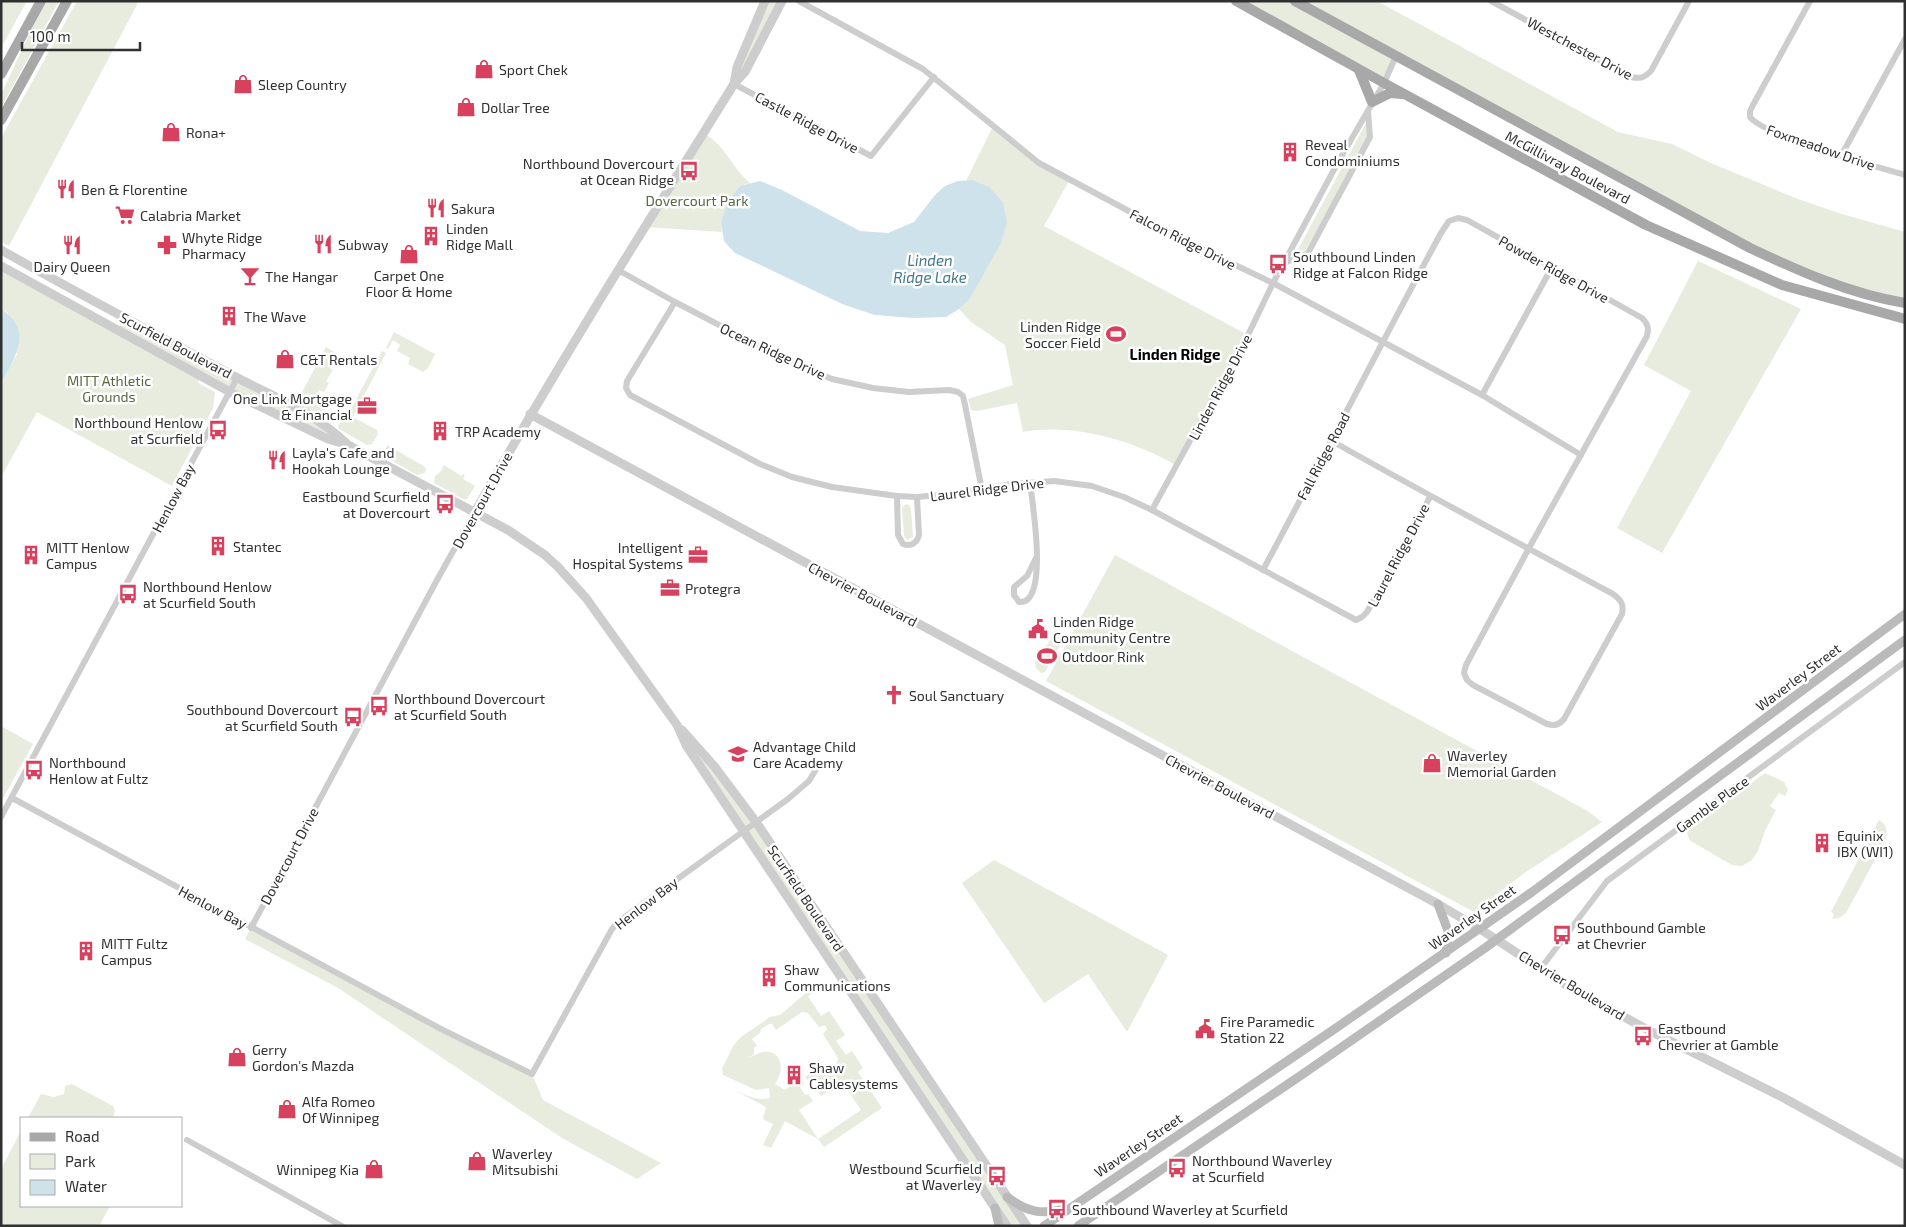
<svg xmlns="http://www.w3.org/2000/svg" width="1906" height="1227" font-family="'Exo 2',sans-serif">
	<rect width="100%" height="100%" fill="#fff"/>
	<!-- green -->
	<g fill="#e7ecdf" fill-rule="evenodd">
		<polygon points="1,1 27,1 1,48"/>
		<polygon points="47,1 59,1 1,108 1,95 5,86 31,30"/>
		<polygon points="77,1 139,1 9,246 1,242 1,138"/>
		<polygon points="765,1 782,1 745,72 734,75"/>
		<polygon points="1236,1 1377,1 1618,132 1672,144 1713,164 1798,199 1842,214 1905,232 1905,303 1788,265 1396,56 1384,83"/>
		<polygon points="1366,123 1370,137 1306,249 1295,255"/>
		<path d="M 993,126 L 1030,156 L 1070,179 L 1044,226 L 1248,335 L 1177,466 C 1133,440 1074,423 1023,432 L 1017,403 L 977,411 L 971,410 L 968,399 L 1013,385 L 1005,345 L 971,322 L 959,309 L 969,300 L 1003,202 C 993,191 983,180 966,181 Z"/>
		<path d="M 703,133 C 726,145 731,167 750,183 L 740,186 L 721,222 L 722,232 L 645,227 Z"/>
		<polygon points="1698,261 1801,309 1662,553 1617,528 1691,391 1644,365"/>
		<polygon points="1,267 117,330 124,317 295,407 348,445 200,377 198,383 215,392 213,408 172,486 37,412 1,477 1,384 17,354 8,313 1,309"/>
		<polygon points="394,332 435,354 428,368 423,372 408,364 410,358 397,351 400,345 393,340 388,349 386,348"/>
		<polygon points="326,347 337,354 330,369 333,370 326,381 329,383 324,392 319,390 312,402 332,414 332,418 328,422 291,399 293,393 300,396"/>
		<polygon points="382,351 386,353 353,417 377,430 378,434 372,444 367,445 339,429 338,426 340,422 345,420"/>
		<polygon points="387,445 422,465 426,468 425,473 417,475 386,457 384,453"/>
		<polygon points="444,465 461,476 463,474 465,475 463,479 475,486 467,499 463,499 434,483 435,476 441,471"/>
		<polygon points="908,504 911,509 913,537 907,540 904,536 902,508 904,505"/>
		<polygon points="1115,555 1586,810 1602,822 1523,874 1474,912 1046,681"/>
		<polygon points="1056,632 1060,634 1063,640 1045,672 1041,673 1036,668 1035,662"/>
		<polygon points="1,726 33,744 1,802"/>
		<polygon points="686,745 714,766 1027,1226 1007,1226"/>
		<polygon points="1765,773 1784,782 1788,790 1785,796 1779,793 1770,806 1776,810 1765,831 1758,851 1752,860 1742,866 1732,865 1689,840 1687,833 1691,827"/>
		<path d="M 1879,820 C 1888,825 1888,832 1885,841 L 1846,913 L 1839,918 L 1832,919 L 1834,914 L 1831,912 Z"/>
		<polygon points="994,860 1168,955 1127,1032 1088,974 1044,1003 962,883"/>
		<polygon points="251,928 532,1074 543,1100 661,1163 637,1179 562,1138 338,988 245,939"/>
		<path d="M 807,992 L 813,993 L 808,996 L 821,1016 L 829,1011 L 845,1035 L 836,1041 L 846,1055 L 852,1051 L 863,1068 L 858,1072 L 882,1108 L 824,1147 L 818,1139 L 785,1121 L 771,1148 L 763,1145 L 773,1124 L 763,1119 L 766,1107 L 731,1088 C 744,1094 756,1102 770,1098 L 769,1088 L 756,1090 L 723,1075 L 722,1069 L 733,1046 L 741,1037 L 770,1017 L 780,1015 ZM 802,1012 L 808,1013 L 819,1027 L 825,1025 L 827,1029 L 823,1034 L 838,1058 L 837,1063 L 828,1070 L 822,1069 L 820,1067 L 805,1077 L 808,1081 L 813,1078 L 818,1086 L 816,1088 L 821,1096 L 842,1082 L 861,1110 L 818,1139 L 799,1110 L 813,1101 L 808,1094 L 805,1095 L 800,1087 L 804,1084 L 801,1079 L 785,1090 L 775,1084 C 784,1072 784,1050 763,1052 C 758,1053 753,1056 748,1058 L 754,1054 L 754,1048 L 757,1046 L 752,1039 L 760,1033 L 761,1029 L 769,1024 L 772,1024 L 776,1030 Z"/>
		<polygon points="72,1084 113,1106 115,1111 113,1117 115,1118 28,1118 41,1094 54,1097 64,1094 65,1086"/>
		<polygon points="21,1131 21,1206 110,1206 99,1226 1,1226 1,1169"/>
	</g>
	<!-- water -->
	<g fill="#cde2ea">
		<polygon points="973,180 989,187 1003,202 1007,223 1000,245 969,300 959,309 946,317 914,318 875,315 842,304 735,253 724,241 721,222 728,202 740,186 760,181 782,190 860,231 888,233 914,222 935,195 945,186 958,181"/>
		<path d="M 1,309 C 34,330 15,358 1,384 Z"/>
	</g>
	<g fill="none" stroke-linecap="round" stroke-linejoin="round">
		<!-- minor -->
		<g stroke="#cdcdcd" stroke-width="6">
			<polyline points="799,1 923,69 1039,163 1183,240 1273,283 1482,395 1581,455"/>
			<path d="M 1491,1 L 1631,77 C 1640,79 1644,78 1651,71 L 1689,1"/>
			<path d="M 1810,1 L 1753,105 L 1750,111 L 1750,117 C 1764,136 1877,167 1905,175"/>
			<polyline points="734,84 871,156 934,77"/>
			<polyline points="1841,156 1905,39"/>
			<polyline points="1284,263 1308,253 1370,137 1368,111"/>
			<polyline points="618,270 675,302 792,363 832,379 873,388 909,392 949,390 958,392 963,396 965,405 982,490"/>
			<polyline points="675,302 627,381 626,388 630,395 760,464 792,477 832,487 897,496 917,497 960,493 1012,484 1054,481 1092,486 1124,497 1152,510 1356,620 1362,617 1367,612 1430,497"/>
			<polyline points="1482,395 1552,267"/>
			<path d="M 1030,483 C 1032,501 1050,605 1019,602 L 1014,595 L 1014,587 L 1027,576 L 1037,556"/>
			<path d="M 897,496 L 898,535 L 903,544 C 911,547 917,543 919,535 L 917,497"/>
			<polyline points="1152,510 1248,335 1273,283 1337,164 1384,83 1396,56"/>
			<path d="M 1263,570 C 1323,458 1380,345 1441,233 L 1449,221 L 1458,218 L 1467,220 L 1642,318 C 1648,324 1649,328 1647,336 L 1529,548 L 1466,665 L 1464,673 L 1467,680 L 1473,685 L 1547,724 C 1555,726 1559,725 1564,719 L 1622,614 C 1624,604 1621,600 1613,594 C 1519,543 1425,494 1332,441"/>
			<polyline points="12,798 441,1029 532,1074 612,929 618,922 788,799 809,781 818,766"/>
			<polyline points="1,817 237,378"/>
			<polyline points="251,928 437,580 475,512"/>
			<polyline points="1541,968 1607,881 1905,662"/>
			<polyline points="187,1140 342,1226"/>
		</g>
		<!-- tertiary -->
		<g stroke="#cdcdcd" stroke-width="9">
			<polyline points="734,84 737,67 765,1"/>
			<path d="M 1,250 C 77,293 155,334 232,375 C 271,396 314,412 346,443"/>
			<polyline points="1,266 230,392 328,439 348,445 508,530 545,555 558,567 586,598 677,725 686,745 1007,1226"/>
			<polyline points="530,414 1438,904 1480,929 1566,985 1648,1030 1784,1098 1905,1165"/>
			<path d="M 475,512 C 557,366 646,225 734,84 L 745,72 L 782,1"/>
			<polyline points="682,730 714,766 756,822 1027,1226"/>
		</g>
		<!-- secondary -->
		<g stroke="#bababa" stroke-width="9">
			<polyline points="1438,904 1448,931 1446,953"/>
			<path d="M 1007,1197 C 1028,1212 1040,1215 1065,1209"/>
			<polyline points="995,1208 999,1226"/>
			<polyline points="1044,1226 1336,1028 1532,892 1905,614"/>
			<polyline points="1078,1226 1300,1076 1485,948 1905,640"/>
		</g>
		<!-- primary -->
		<g stroke="#a8a8a8" stroke-width="10">
			<polyline points="1236,1 1384,83 1646,225 1782,285 1905,319"/>
			<path d="M 1295,1 L 1750,248 C 1799,271 1850,294 1905,303"/>
			<polyline points="1359,70 1372,102 1390,93 1402,94"/>
			<polyline points="1,74 41,1"/>
			<polyline points="1,120 67,1"/>
		</g>
	</g>
	<!-- icons -->
	<defs>
		<symbol id="shop-bare" viewBox="-9 -9 18 18"><path d="M-5-2.5h2.3a2.7 3.5 0 0 1 5.4 0H5L5.5 6h-11ZM-1.5-2.5h3a1.5 2.3 0 0 0-3 0Z" fill="#d7415d" stroke="#fff" stroke-width="2.5" paint-order="stroke"/></symbol>
		<symbol id="building-bare" viewBox="-9 -9 18 18"><path d="M-4-6H4V6H1V3H-1V6H-4ZM-2.5-4.3h1.7v1.8h-1.7ZM.8-4.3h1.7v1.8H.8ZM-2.5-1h1.7V.8h-1.7ZM.8-1h1.7V.8H.8Z" fill="#d7415d" stroke="#fff" stroke-width="2.5" paint-order="stroke"/></symbol>
		<symbol id="bus-bare" viewBox="-9 -9 18 18"><path d="M-5-6H5V4H4V6H2V4H-2V6H-4V4H-5ZM-3.5-4V0h7V-4ZM-3.5 1.2v1.5H-2V1.2ZM2 1.2v1.5H3.5V1.2Z" fill="#d7415d" stroke="#fff" stroke-width="2.5" paint-order="stroke"/></symbol>
		<symbol id="restaurant-bare" viewBox="-9 -9 18 18"><path d="M-5-6h1v4h1v-4h1v4h1v-4h1v5L-1.5 .5V6h-2V.5L-5-1ZM5-6V6H3V1.5H1.5Q1.5-4 5-6Z" fill="#d7415d" stroke="#fff" stroke-width="2.5" paint-order="stroke"/></symbol>
		<symbol id="supermarket-bare" viewBox="-9 -9 18 18"><path d="M-6-5.5h2.5l.6 2H6L4.5 2H-2.5L-4.4-4H-6ZM-1.5 3.2a1.3 1.3 0 1 0 .1 0ZM3 3.2a1.3 1.3 0 1 0 .1 0Z" fill="#d7415d" stroke="#fff" stroke-width="2.5" paint-order="stroke"/></symbol>
		<symbol id="pharmacy-bare" viewBox="-9 -9 18 18"><path d="M-2-6h4v4h4v4h-4v4h-4v-4h-4v-4h4Z" fill="#d7415d" stroke="#fff" stroke-width="2.5" paint-order="stroke"/></symbol>
		<symbol id="bar-bare" viewBox="-9 -9 18 18"><path d="M-6-5H6L.8 .8V4.5H3.5V6h-7V4.5H-.8V.8Z" fill="#d7415d" stroke="#fff" stroke-width="2.5" paint-order="stroke"/></symbol>
		<symbol id="stadium-bare" viewBox="-9 -9 18 18"><path d="M0-5a6.5 5 0 1 0 0 10a6.5 5 0 1 0 0-10ZM-3.5-1.8h7v3.6h-7Z" fill="#d7415d" stroke="#fff" stroke-width="2.5" paint-order="stroke"/></symbol>
		<symbol id="office-bare" viewBox="-9 -9 18 18"><path d="M-6-3h4V-5.5h4V-3h4V5H-6ZM-1-4.5V-3h2v-1.5ZM-6 0V1H6V0Z" fill="#d7415d" stroke="#fff" stroke-width="2.5" paint-order="stroke"/></symbol>
		<symbol id="civic-bare" viewBox="-9 -9 18 18"><path d="M-.6-6.5H3V-4.5H.6V-3L4-1V1h2V6H-6V1h2V-1L-.6-3ZM-1.2 2.5V6h2.4V2.5Z" fill="#d7415d" stroke="#fff" stroke-width="2.5" paint-order="stroke"/></symbol>
		<symbol id="church-bare" viewBox="-9 -9 18 18"><path d="M-1.2-6h2.4v3.5h3.3v2.4h-3.3V6h-2.4V-.1h-3.3v-2.4h3.3Z" fill="#d7415d" stroke="#fff" stroke-width="2.5" paint-order="stroke"/></symbol>
		<symbol id="school-bare" viewBox="-9 -9 18 18"><path d="M0-5L7-2L0 1L-7-2ZM-4 1L0 2.5L4 1V4Q0 6-4 4Z" fill="#d7415d" stroke="#fff" stroke-width="2.5" paint-order="stroke"/></symbol>
	</defs>
	<g fill-rule="evenodd">
		<use href="#shop-bare" x="470" y="55" width="28" height="28"/>
		<use href="#shop-bare" x="229" y="70" width="28" height="28"/>
		<use href="#shop-bare" x="452" y="93" width="28" height="28"/>
		<use href="#shop-bare" x="157" y="118" width="28" height="28"/>
		<use href="#building-bare" x="1276" y="138" width="28" height="28"/>
		<use href="#bus-bare" x="675" y="157" width="28" height="28"/>
		<use href="#restaurant-bare" x="52" y="175" width="28" height="28"/>
		<use href="#restaurant-bare" x="422" y="194" width="28" height="28"/>
		<use href="#supermarket-bare" x="111" y="201" width="28" height="28"/>
		<use href="#building-bare" x="417" y="222" width="28" height="28"/>
		<use href="#restaurant-bare" x="309" y="230" width="28" height="28"/>
		<use href="#restaurant-bare" x="58" y="231" width="28" height="28"/>
		<use href="#pharmacy-bare" x="153" y="231" width="28" height="28"/>
		<use href="#shop-bare" x="395" y="240" width="28" height="28"/>
		<use href="#bus-bare" x="1264" y="250" width="28" height="28"/>
		<use href="#bar-bare" x="236" y="262" width="28" height="28"/>
		<use href="#building-bare" x="215" y="302" width="28" height="28"/>
		<use href="#stadium-bare" x="1102" y="320" width="28" height="28"/>
		<use href="#shop-bare" x="271" y="345" width="28" height="28"/>
		<use href="#office-bare" x="353" y="392" width="28" height="28"/>
		<use href="#bus-bare" x="204" y="416" width="28" height="28"/>
		<use href="#building-bare" x="426" y="417" width="28" height="28"/>
		<use href="#restaurant-bare" x="263" y="446" width="28" height="28"/>
		<use href="#bus-bare" x="431" y="490" width="28" height="28"/>
		<use href="#building-bare" x="204" y="532" width="28" height="28"/>
		<use href="#building-bare" x="17" y="541" width="28" height="28"/>
		<use href="#office-bare" x="684" y="541" width="28" height="28"/>
		<use href="#office-bare" x="656" y="574" width="28" height="28"/>
		<use href="#bus-bare" x="114" y="580" width="28" height="28"/>
		<use href="#civic-bare" x="1024" y="615" width="28" height="28"/>
		<use href="#stadium-bare" x="1033" y="642" width="28" height="28"/>
		<use href="#church-bare" x="880" y="681" width="28" height="28"/>
		<use href="#bus-bare" x="365" y="692" width="28" height="28"/>
		<use href="#bus-bare" x="339" y="703" width="28" height="28"/>
		<use href="#school-bare" x="724" y="740" width="28" height="28"/>
		<use href="#shop-bare" x="1418" y="749" width="28" height="28"/>
		<use href="#bus-bare" x="20" y="756" width="28" height="28"/>
		<use href="#building-bare" x="1808" y="829" width="28" height="28"/>
		<use href="#bus-bare" x="1548" y="921" width="28" height="28"/>
		<use href="#building-bare" x="72" y="937" width="28" height="28"/>
		<use href="#building-bare" x="755" y="963" width="28" height="28"/>
		<use href="#civic-bare" x="1191" y="1015" width="28" height="28"/>
		<use href="#bus-bare" x="1629" y="1022" width="28" height="28"/>
		<use href="#shop-bare" x="223" y="1043" width="28" height="28"/>
		<use href="#building-bare" x="780" y="1061" width="28" height="28"/>
		<use href="#shop-bare" x="273" y="1095" width="28" height="28"/>
		<use href="#shop-bare" x="463" y="1147" width="28" height="28"/>
		<use href="#bus-bare" x="1163" y="1154" width="28" height="28"/>
		<use href="#shop-bare" x="360" y="1155" width="28" height="28"/>
		<use href="#bus-bare" x="983" y="1162" width="28" height="28"/>
		<use href="#bus-bare" x="1043" y="1195" width="28" height="28"/>
	</g>
	<g text-anchor="middle" dominant-baseline="central" stroke-width="5" stroke-linejoin="round" paint-order="stroke">
		<!-- street labels -->
		<g font-size="14" fill="#303030" stroke="#fff">
			<text transform="translate(1580 48) rotate(28)">Westchester Drive</text>
			<text transform="translate(807 122) rotate(28)">Castle Ridge Drive</text>
			<text transform="translate(1821 147) rotate(19)">Foxmeadow Drive</text>
			<text transform="translate(1568 167) rotate(28)">McGillivray Boulevard</text>
			<text transform="translate(1183 239) rotate(27)">Falcon Ridge Drive</text>
			<text transform="translate(1554 269) rotate(29)">Powder Ridge Drive</text>
			<text transform="translate(176 345) rotate(28)">Scurfield Boulevard</text>
			<text transform="translate(773 351) rotate(25)">Ocean Ridge Drive</text>
			<text transform="translate(1220 387) rotate(-62)">Linden Ridge Drive</text>
			<text transform="translate(1323 456) rotate(-62)">Fall Ridge Road</text>
			<text transform="translate(987 489) rotate(-7)">Laurel Ridge Drive</text>
			<text transform="translate(173 498) rotate(-62)">Henlow Bay</text>
			<text transform="translate(482 500) rotate(-61)">Dovercourt Drive</text>
			<text transform="translate(1398 555) rotate(-62)">Laurel Ridge Drive</text>
			<text transform="translate(863 594) rotate(28)">Chevrier Boulevard</text>
			<text transform="translate(1798 677) rotate(-37)">Waverley Street</text>
			<text transform="translate(1220 786) rotate(28)">Chevrier Boulevard</text>
			<text transform="translate(1712 804) rotate(-36)">Gamble Place</text>
			<text transform="translate(289 856) rotate(-62)">Dovercourt Drive</text>
			<text transform="translate(806 898) rotate(56)">Scurfield Boulevard</text>
			<text transform="translate(646 903) rotate(-38)">Henlow Bay</text>
			<text transform="translate(213 907) rotate(28)">Henlow Bay</text>
			<text transform="translate(1472 917) rotate(-35)">Waverley Street</text>
			<text transform="translate(1572 985) rotate(31)">Chevrier Boulevard</text>
			<text transform="translate(1138 1145) rotate(-34)">Waverley Street</text>
		</g>
		<!-- poi labels -->
		<g font-size="14" fill="#303030" stroke="#fff" text-anchor="start">
			<text x="499" y="69">Sport Chek</text>
			<text x="258" y="84">Sleep Country</text>
			<text x="481" y="107">Dollar Tree</text>
			<text x="186" y="132">Rona+</text>
			<text x="1305" y="144">Reveal<tspan x="1305" dy="16">Condominiums</tspan></text>
			<text x="674" y="163" text-anchor="end">Northbound Dovercourt<tspan x="674" dy="16">at Ocean Ridge</tspan></text>
			<text x="81" y="189">Ben &amp; Florentine</text>
			<text x="451" y="208">Sakura</text>
			<text x="140" y="215">Calabria Market</text>
			<text x="446" y="228">Linden<tspan x="446" dy="16">Ridge Mall</tspan></text>
			<text x="182" y="237">Whyte Ridge<tspan x="182" dy="16">Pharmacy</tspan></text>
			<text x="338" y="244">Subway</text>
			<text x="1293" y="256">Southbound Linden<tspan x="1293" dy="16">Ridge at Falcon Ridge</tspan></text>
			<text x="72" y="266" text-anchor="middle">Dairy Queen</text>
			<text x="409" y="275" text-anchor="middle">Carpet One<tspan x="409" dy="16">Floor &amp; Home</tspan></text>
			<text x="265" y="276">The Hangar</text>
			<text x="244" y="316">The Wave</text>
			<text x="1101" y="326" text-anchor="end">Linden Ridge<tspan x="1101" dy="16">Soccer Field</tspan></text>
			<text x="300" y="359">C&amp;T Rentals</text>
			<text x="352" y="398" text-anchor="end">One Link Mortgage<tspan x="352" dy="16">&amp; Financial</tspan></text>
			<text x="203" y="422" text-anchor="end">Northbound Henlow<tspan x="203" dy="16">at Scurfield</tspan></text>
			<text x="455" y="431">TRP Academy</text>
			<text x="292" y="452">Layla's Cafe and<tspan x="292" dy="16">Hookah Lounge</tspan></text>
			<text x="430" y="496" text-anchor="end">Eastbound Scurfield<tspan x="430" dy="16">at Dovercourt</tspan></text>
			<text x="233" y="546">Stantec</text>
			<text x="46" y="547">MITT Henlow<tspan x="46" dy="16">Campus</tspan></text>
			<text x="683" y="547" text-anchor="end">Intelligent<tspan x="683" dy="16">Hospital Systems</tspan></text>
			<text x="143" y="586">Northbound Henlow<tspan x="143" dy="16">at Scurfield South</tspan></text>
			<text x="685" y="588">Protegra</text>
			<text x="1053" y="621">Linden Ridge<tspan x="1053" dy="16">Community Centre</tspan></text>
			<text x="1062" y="656">Outdoor Rink</text>
			<text x="909" y="695">Soul Sanctuary</text>
			<text x="394" y="698">Northbound Dovercourt<tspan x="394" dy="16">at Scurfield South</tspan></text>
			<text x="338" y="709" text-anchor="end">Southbound Dovercourt<tspan x="338" dy="16">at Scurfield South</tspan></text>
			<text x="753" y="746">Advantage Child<tspan x="753" dy="16">Care Academy</tspan></text>
			<text x="1447" y="755">Waverley<tspan x="1447" dy="16">Memorial Garden</tspan></text>
			<text x="49" y="762">Northbound<tspan x="49" dy="16">Henlow at Fultz</tspan></text>
			<text x="1837" y="835">Equinix<tspan x="1837" dy="16">IBX (WI1)</tspan></text>
			<text x="1577" y="927">Southbound Gamble<tspan x="1577" dy="16">at Chevrier</tspan></text>
			<text x="101" y="943">MITT Fultz<tspan x="101" dy="16">Campus</tspan></text>
			<text x="784" y="969">Shaw<tspan x="784" dy="16">Communications</tspan></text>
			<text x="1220" y="1021">Fire Paramedic<tspan x="1220" dy="16">Station 22</tspan></text>
			<text x="1658" y="1028">Eastbound<tspan x="1658" dy="16">Chevrier at Gamble</tspan></text>
			<text x="252" y="1049">Gerry<tspan x="252" dy="16">Gordon's Mazda</tspan></text>
			<text x="809" y="1067">Shaw<tspan x="809" dy="16">Cablesystems</tspan></text>
			<text x="302" y="1101">Alfa Romeo<tspan x="302" dy="16">Of Winnipeg</tspan></text>
			<text x="492" y="1153">Waverley<tspan x="492" dy="16">Mitsubishi</tspan></text>
			<text x="1192" y="1160">Northbound Waverley<tspan x="1192" dy="16">at Scurfield</tspan></text>
			<text x="982" y="1168" text-anchor="end">Westbound Scurfield<tspan x="982" dy="16">at Waverley</tspan></text>
			<text x="359" y="1169" text-anchor="end">Winnipeg Kia</text>
			<text x="1072" y="1209">Southbound Waverley at Scurfield</text>
		</g>
		<!-- park labels -->
		<g font-size="14" fill="#576840" stroke="#fff">
			<text x="697" y="200">Dovercourt Park</text>
			<text x="109" y="380">MITT Athletic<tspan x="109" dy="16">Grounds</tspan></text>
		</g>
		<!-- water labels -->
		<g font-size="15" font-style="italic" fill="#44788c" stroke="#fff">
			<text x="930" y="260">Linden<tspan x="930" dy="17">Ridge Lake</tspan></text>
		</g>
		<!-- neighbourhood labels -->
		<g font-size="15" font-weight="bold" fill="#000" stroke="#fff">
			<text x="1175" y="354">Linden Ridge</text>
		</g>
	</g>
	<!-- border -->
	<rect width="1906" height="1227" fill="none" stroke="#303030" stroke-width="5"/>
	<!-- legend -->
	<rect x="20" y="1117" width="162" height="90" fill="#ffffff" stroke="#acacac"/>
	<rect x="30" y="1133" width="25" height="8" fill="#a8a8a8" stroke="#acacac"/>
	<text x="65" y="1142" font-size="15" fill="#303030">Road</text>
	<rect x="30" y="1154" width="25" height="15" fill="#e7ecdf" stroke="#acacac"/>
	<text x="65" y="1167" font-size="15" fill="#303030">Park</text>
	<rect x="30" y="1180" width="25" height="15" fill="#cde2ea" stroke="#acacac"/>
	<text x="65" y="1192" font-size="15" fill="#303030">Water</text>
	<!-- scale -->
	<path d="M22 42v8h118v-8" fill="none" stroke="#303030" stroke-width="2.5"/>
	<text x="30" y="42" font-size="15" fill="#303030" stroke="#ffffff" stroke-width="4" paint-order="stroke">100 m</text>
</svg>
